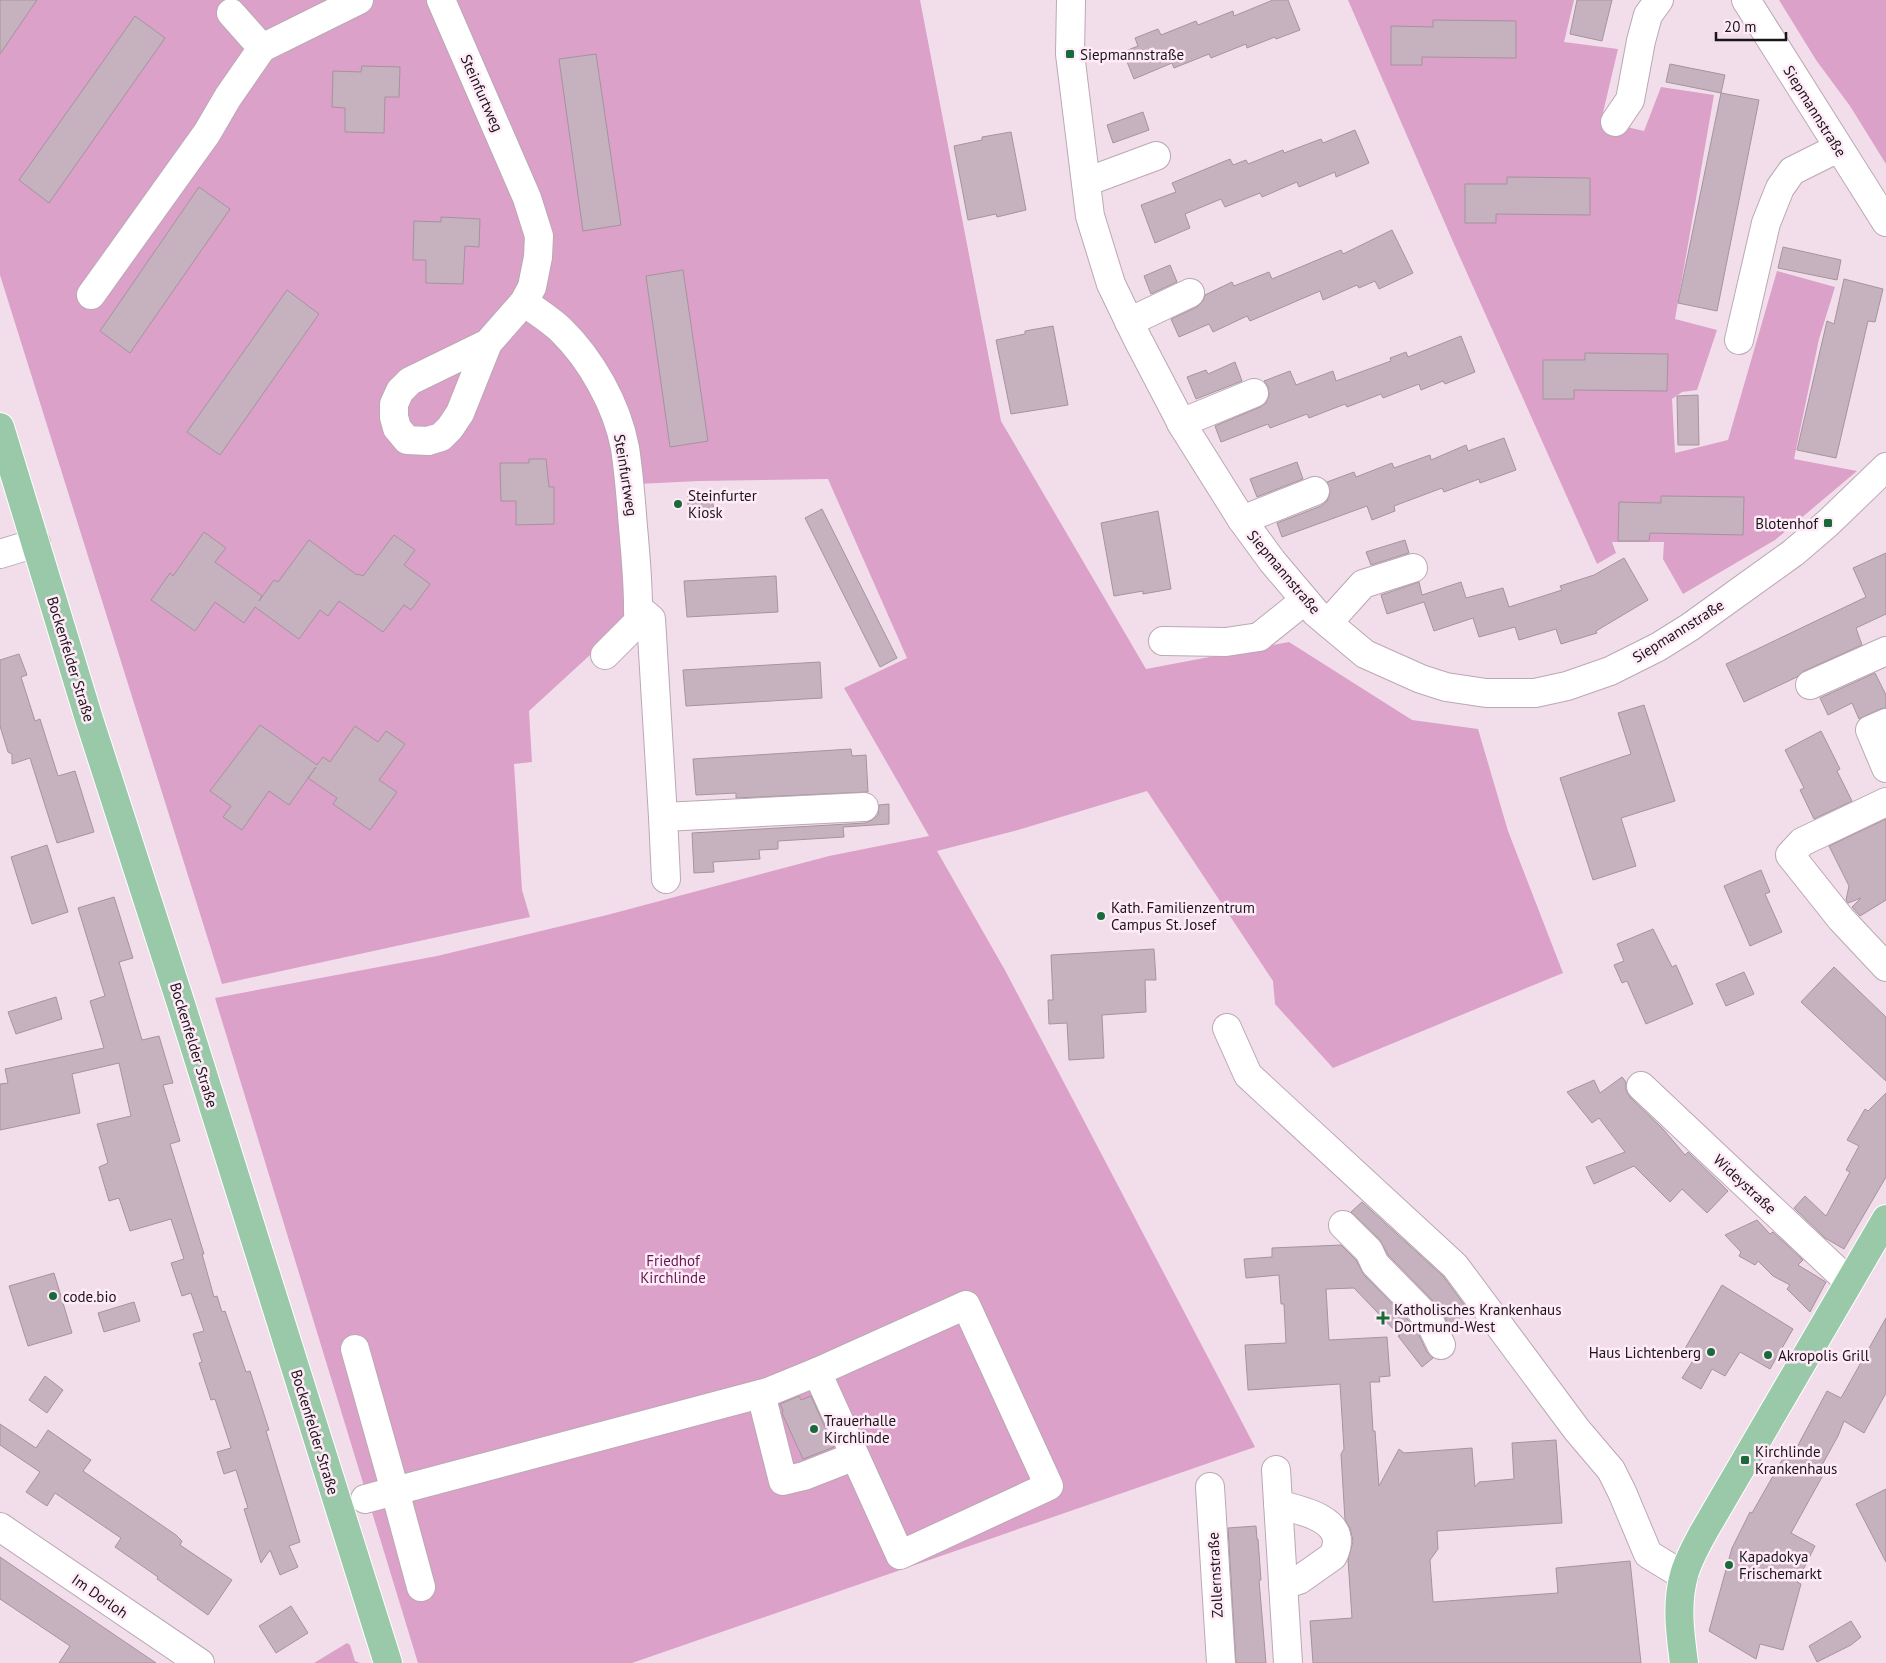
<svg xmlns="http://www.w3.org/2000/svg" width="1886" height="1663" font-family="'PT Sans',sans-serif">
	<rect width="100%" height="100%" fill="#f2deea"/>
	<!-- green -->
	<g fill="#dba1c8">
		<polygon points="0,0 920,0 1001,421 1146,669 1289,642 1412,720 1478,729 1508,831 1563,973 1333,1068 1275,1004 1273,981 1147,791 1018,830 937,851 1006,972 1255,1447 632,1663 418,1663 215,998 437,956 607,915 829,856 929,836 844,688 907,658 828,479 699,481 617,485 624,566 626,622 529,711 532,762 514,764 522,890 530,917 222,984 0,275"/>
		<polygon points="1348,0 1574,0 1564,42 1618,49 1601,121 1644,131 1661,87 1714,95 1675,319 1717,330 1697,390 1682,392 1672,399 1675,453 1728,440 1777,271 1835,287 1819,339 1794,459 1857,471 1775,540 1683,594 1663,559 1664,542 1612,542 1616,553 1597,564 1454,244"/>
		<polygon points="1779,0 1886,0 1886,164 1850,106 1816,60"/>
		<polygon points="347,1643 350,1645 355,1661 360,1663 314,1663"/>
	</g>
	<!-- building -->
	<g fill="#c5b2be" stroke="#a5939e">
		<polygon points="0,0 37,0 0,54"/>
		<polygon points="1273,0 1288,0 1300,30 1276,39 1275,37 1247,48 1246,44 1211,58 1209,54 1174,68 1172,63 1134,79 1123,52 1138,46 1135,38 1158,29 1161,35 1196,21 1198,25 1233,11 1234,16"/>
		<polygon points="1577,0 1612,0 1602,41 1570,34"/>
		<polygon points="135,16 165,38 49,203 19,180"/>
		<polygon points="1433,20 1516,21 1516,58 1422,57 1422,65 1391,65 1391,26 1433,27"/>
		<polygon points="596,54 621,225 583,231 559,59"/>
		<polygon points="1670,64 1725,75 1721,93 1666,82"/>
		<polygon points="362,66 400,67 399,97 385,97 384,133 345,132 345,108 332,107 333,71 361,72"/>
		<polygon points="1721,93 1759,100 1717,311 1678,303"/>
		<polygon points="1143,112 1149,130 1113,143 1107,125"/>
		<polygon points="1355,130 1369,163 1336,177 1335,172 1299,187 1297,182 1262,197 1260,193 1225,207 1221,199 1185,214 1190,228 1155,243 1141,205 1176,192 1172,183 1230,159 1233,165 1246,160 1248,164 1283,150 1284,153 1321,139 1323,143"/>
		<polygon points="1011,132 1026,210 997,217 996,214 968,220 954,146 982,140 982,137"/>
		<polygon points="1507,177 1590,178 1590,215 1496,214 1496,223 1465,223 1465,184 1507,184"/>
		<polygon points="199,187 230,209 130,353 100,331"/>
		<polygon points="441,217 480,219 479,247 465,246 463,284 426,283 426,260 413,260 414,221 441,222"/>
		<polygon points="1392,230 1413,273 1379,289 1375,281 1359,288 1357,285 1323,300 1320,291 1250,321 1247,316 1213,332 1209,324 1179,337 1171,319 1197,307 1203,301 1205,295 1232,282 1234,286 1269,272 1272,279 1341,250 1343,254"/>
		<polygon points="1783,247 1841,260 1837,280 1778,268"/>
		<polygon points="1170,265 1177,282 1151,294 1144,276"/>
		<polygon points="683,270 708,441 670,447 646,276"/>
		<polygon points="1844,279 1883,289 1875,322 1868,321 1836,458 1797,450 1827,321 1834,324"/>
		<polygon points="287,290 319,314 220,455 187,432"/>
		<polygon points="1053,326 1068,405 1011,414 996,340 1025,334 1025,331"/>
		<polygon points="1461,336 1475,372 1445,384 1443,381 1421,390 1419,384 1383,398 1381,394 1347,407 1345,404 1309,418 1307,414 1270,428 1268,424 1221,442 1215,426 1260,407 1266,403 1269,395 1268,387 1264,381 1290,371 1296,385 1333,371 1336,381 1391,361 1390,358 1406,352 1408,357"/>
		<polygon points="1585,353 1668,354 1667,391 1574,390 1574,399 1543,399 1543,360 1585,360"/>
		<polygon points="1235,362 1242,381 1196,399 1187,377 1206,370 1208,374"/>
		<polygon points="1698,395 1699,445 1678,445 1677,396"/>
		<polygon points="1504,438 1516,470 1480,483 1479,479 1444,492 1442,488 1394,506 1395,511 1372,520 1367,506 1282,537 1277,523 1321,506 1327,501 1330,493 1327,482 1354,472 1356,477 1392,463 1394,468 1430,455 1431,460 1466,445 1468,451"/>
		<polygon points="529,459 546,459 549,487 554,487 554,524 516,525 516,501 501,501 500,463 529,463"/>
		<polygon points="1297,462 1303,479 1257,497 1250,479"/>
		<polygon points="712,494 714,513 688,514 688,496"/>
		<polygon points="1661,496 1744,497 1743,535 1650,533 1649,541 1618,541 1619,502 1661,503"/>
		<polygon points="822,509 897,658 880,667 805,518"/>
		<polygon points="1158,511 1171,589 1143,594 1143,591 1114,596 1101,523"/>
		<polygon points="204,532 226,548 215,562 262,596 259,601 274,580 278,582 309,540 357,575 358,574 363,576 394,535 415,550 404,565 430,584 411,610 404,605 383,632 339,601 328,616 320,610 299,639 255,607 244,623 215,602 195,631 151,600 170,573 173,576"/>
		<polygon points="1405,540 1409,553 1371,565 1366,552"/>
		<polygon points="1886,553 1886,614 1856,628 1862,645 1804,671 1797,677 1744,702 1726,664 1866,597 1853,568"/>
		<polygon points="1624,558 1648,600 1596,631 1597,633 1561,644 1556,629 1519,640 1515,627 1479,637 1473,618 1434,631 1424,602 1387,614 1381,595 1419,582 1422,595 1461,582 1466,598 1503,588 1509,607 1562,590 1560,586 1594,575"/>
		<polygon points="776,576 778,612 687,617 684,581"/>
		<polygon points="19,654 27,675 21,677 35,721 40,719 58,776 75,771 94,832 57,843 30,758 12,764 12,754 8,752 0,726 0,660"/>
		<polygon points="820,662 822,698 686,706 683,670"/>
		<polygon points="1875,673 1886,695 1886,708 1880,709 1859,719 1852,703 1828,715 1820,698"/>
		<polygon points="1644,705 1675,801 1621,818 1636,866 1593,880 1560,778 1631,754 1618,713"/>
		<polygon points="260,725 317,765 323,757 330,762 355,726 378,742 386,731 405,744 379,780 397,792 370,830 333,804 337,798 308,778 316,767 289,805 269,791 242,830 223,817 231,806 210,791"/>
		<polygon points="1821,731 1840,769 1837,771 1852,801 1814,819 1800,790 1804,788 1785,750"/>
		<polygon points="851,749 852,756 866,755 868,792 736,798 736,793 696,795 693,759"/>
		<polygon points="889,804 889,824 843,827 844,837 778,841 778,849 759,850 760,859 713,862 714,872 694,873 692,833 865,823 872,820 878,815 879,805"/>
		<polygon points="1886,819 1886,900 1860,916 1852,907 1861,898 1848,903 1846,900 1849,886 1829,846"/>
		<polygon points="47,845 68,912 32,924 11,857"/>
		<polygon points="1761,870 1770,892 1765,894 1782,932 1750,946 1724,886"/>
		<polygon points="114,897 133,958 119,962 142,1040 159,1036 173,1083 163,1085 180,1141 170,1144 204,1254 202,1254 214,1297 217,1296 222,1312 225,1311 246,1372 250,1371 269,1430 266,1431 300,1542 289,1546 298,1567 280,1575 270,1550 261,1563 244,1509 248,1508 236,1470 224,1474 217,1452 231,1448 215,1399 211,1400 199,1363 202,1362 193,1334 204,1331 191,1293 182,1296 171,1263 184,1259 171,1219 130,1231 119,1198 109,1201 99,1167 108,1163 97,1124 131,1116 119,1063 72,1074 80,1113 0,1130 0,1084 8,1083 5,1069 104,1048 90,1001 105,996 78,908"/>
		<polygon points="1653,929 1672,967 1676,965 1693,1004 1646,1024 1627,981 1622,983 1614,965 1624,961 1617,944"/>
		<polygon points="1154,949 1156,980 1145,980 1146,1012 1102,1015 1104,1058 1069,1060 1067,1023 1049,1024 1048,1000 1053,1000 1051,955"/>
		<polygon points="1834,967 1886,1017 1886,1081 1801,1002"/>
		<polygon points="1744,972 1754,994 1726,1006 1716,984"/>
		<polygon points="56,997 62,1019 16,1034 8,1012"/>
		<polygon points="1622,1077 1626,1082 1626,1090 1630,1097 1663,1129 1685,1155 1688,1152 1728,1191 1707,1213 1682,1189 1670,1202 1634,1166 1594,1184 1586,1167 1625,1152 1599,1118 1592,1123 1567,1092 1594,1080 1600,1093"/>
		<polygon points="1886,1093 1886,1177 1844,1249 1825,1238 1794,1208 1805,1196 1826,1216 1850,1172 1846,1170 1859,1146 1847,1140 1865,1109 1868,1111"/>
		<polygon points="1362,1202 1443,1276 1468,1310 1450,1327 1439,1307 1388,1255 1380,1240 1351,1212"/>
		<polygon points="1757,1220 1770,1234 1773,1232 1803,1260 1798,1265 1826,1282 1810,1312 1787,1289 1790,1285 1773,1276 1758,1261 1755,1265 1739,1256 1741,1252 1725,1235"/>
		<polygon points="1341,1245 1356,1260 1364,1275 1415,1327 1427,1352 1433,1358 1422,1367 1398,1336 1400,1336 1354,1288 1326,1289 1329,1340 1387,1337 1390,1376 1379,1377 1380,1382 1370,1382 1373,1431 1375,1431 1379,1486 1399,1449 1404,1453 1472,1448 1475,1487 1479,1482 1514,1479 1512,1443 1556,1440 1562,1523 1437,1531 1438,1549 1430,1560 1433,1602 1558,1593 1556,1568 1630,1561 1641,1663 1313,1663 1310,1621 1352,1618 1348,1560 1353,1541 1350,1528 1345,1520 1341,1454 1344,1449 1340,1384 1248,1390 1245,1345 1286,1343 1284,1304 1281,1304 1279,1275 1246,1278 1244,1259 1272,1257 1272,1248"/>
		<polygon points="54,1273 72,1333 28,1346 9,1286"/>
		<polygon points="1722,1285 1793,1329 1770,1369 1740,1352 1725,1376 1712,1369 1701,1389 1682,1378 1694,1359 1683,1352"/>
		<polygon points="134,1302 140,1321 104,1332 98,1313"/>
		<polygon points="1886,1318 1886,1393 1864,1433 1844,1421 1838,1436 1822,1465 1827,1468 1791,1533 1815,1546 1797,1582 1801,1584 1783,1650 1760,1644 1756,1659 1709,1631 1732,1548 1750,1512 1752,1513 1790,1446 1796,1449 1827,1391 1841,1398"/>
		<polygon points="45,1376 63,1390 47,1413 29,1400"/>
		<polygon points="799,1396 801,1400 811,1396 834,1447 803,1459 782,1413 783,1410 780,1404"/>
		<polygon points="0,1424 36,1448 48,1430 91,1460 83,1471 176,1535 182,1541 180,1545 232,1580 208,1615 157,1579 158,1577 115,1547 121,1538 55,1493 47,1506 26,1492 40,1472 0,1445"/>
		<polygon points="1886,1489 1886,1562 1856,1504"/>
		<polygon points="1256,1526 1257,1539 1258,1539 1261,1580 1259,1580 1266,1663 1236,1663 1228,1528"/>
		<polygon points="0,1557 19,1570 156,1663 59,1663 70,1646 0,1599"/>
		<polygon points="291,1606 308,1633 276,1653 259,1626"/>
		<polygon points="1851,1621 1861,1637 1851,1645 1817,1662 1809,1646"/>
	</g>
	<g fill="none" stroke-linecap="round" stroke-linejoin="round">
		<defs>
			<g id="minor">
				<polyline points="441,0 527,198 539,236 538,257 532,287 524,302 488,343 460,413 450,428 441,437 428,441 407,440 397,428 394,417 394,404 400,391 410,381 488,343"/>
				<polyline points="1071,0 1070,54 1090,216 1111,284 1137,338 1183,426 1242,520 1272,561 1316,613 1365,654 1421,679 1446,687 1486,693 1535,693 1567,686 1610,671 1658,647 1690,627 1793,553 1828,523 1886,467"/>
				<polyline points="1746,0 1886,222"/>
				<polyline points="231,13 262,48"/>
				<polyline points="1615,122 1630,100 1641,41 1648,15 1659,0"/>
				<polyline points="1086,182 1156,156"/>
				<polyline points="91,295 207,133 228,97 262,48 359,0"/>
				<path d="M 524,302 C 536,311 549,319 560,329 C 591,359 617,405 625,448 C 629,474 631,501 633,527 C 636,559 639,591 638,622 L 605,655"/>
				<polyline points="1129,322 1190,293"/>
				<polyline points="1739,340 1766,223 1780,188 1792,171 1838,148"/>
				<polyline points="1181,423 1254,393"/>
				<polyline points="1242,520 1315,491"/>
				<polyline points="0,554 36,543"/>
				<polyline points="638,608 651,619 663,817 864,807"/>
				<polyline points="1328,623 1363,584 1413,568"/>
				<polyline points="1163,641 1226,642 1259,637 1305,600"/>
				<polyline points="1810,685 1886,651"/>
				<polyline points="1886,723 1870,730 1886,768"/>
				<polyline points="1886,802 1802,842 1790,855 1841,919 1886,967"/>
				<polyline points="663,817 666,879"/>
				<polyline points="1227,1028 1248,1075 1455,1266 1577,1430 1611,1470 1622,1492 1648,1554 1684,1576"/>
				<polyline points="1641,1086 1848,1281"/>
				<polyline points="1343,1225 1369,1251 1375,1264 1428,1318 1441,1345"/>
				<polygon points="966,1305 1049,1486 900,1555 817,1372"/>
				<polyline points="355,1349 395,1491 768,1392 817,1372"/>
				<polyline points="761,1394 783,1481 804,1476 855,1456"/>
				<polyline points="1276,1470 1288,1663"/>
				<polyline points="1210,1487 1221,1663"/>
				<polyline points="365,1499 395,1491 421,1587"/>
				<path d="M 1278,1504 C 1297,1510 1336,1516 1337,1541 C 1337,1546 1335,1552 1333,1556 L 1299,1580 L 1283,1585"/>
				<polyline points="0,1527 200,1663"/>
			</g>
			<g id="major">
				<polyline points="0,427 89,719 181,1004 388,1663"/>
				<path d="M 1684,1663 C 1680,1633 1676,1604 1684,1575 C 1688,1560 1696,1546 1703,1533 L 1886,1219"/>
			</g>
		</defs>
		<!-- minor casing -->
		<use href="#minor" stroke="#bba8b4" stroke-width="30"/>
		<!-- major casing -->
		<use href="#major" stroke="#fff" stroke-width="30"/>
		<!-- minor -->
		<use href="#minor" stroke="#fff" stroke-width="28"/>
		<!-- major -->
		<use href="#major" stroke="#99c9a9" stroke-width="28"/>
	</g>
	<!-- markers -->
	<g fill="#186a3a" stroke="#ffebf8" stroke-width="2">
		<rect x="1065" y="49" width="10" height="10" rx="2.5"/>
		<circle cx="678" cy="504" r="5"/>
		<rect x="1823" y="518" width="10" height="10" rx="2.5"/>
		<circle cx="1101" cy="916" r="5"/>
		<circle cx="53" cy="1296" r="5"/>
		<path d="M1380.5 1310.5h5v5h5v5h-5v5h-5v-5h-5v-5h5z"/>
		<circle cx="1711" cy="1352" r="5"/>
		<circle cx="1768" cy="1355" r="5"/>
		<circle cx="814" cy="1429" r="5"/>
		<rect x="1740" y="1455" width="10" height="10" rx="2.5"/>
		<circle cx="1729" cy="1565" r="5"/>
	</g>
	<g text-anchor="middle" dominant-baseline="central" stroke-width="5" stroke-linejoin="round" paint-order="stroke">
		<!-- poi labels -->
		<g font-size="15" fill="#1b1519" stroke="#ffebf8" text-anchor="start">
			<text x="1080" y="54">Siepmannstraße</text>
			<text x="688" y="495">Steinfurter<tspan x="688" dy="17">Kiosk</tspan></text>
			<text x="1818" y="523" text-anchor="end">Blotenhof</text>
			<text x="1111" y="907">Kath. Familienzentrum<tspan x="1111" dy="17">Campus St. Josef</tspan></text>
			<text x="63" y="1296">code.bio</text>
			<text x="1394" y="1309">Katholisches Krankenhaus<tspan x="1394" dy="17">Dortmund-West</tspan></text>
			<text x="1701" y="1352" text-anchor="end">Haus Lichtenberg</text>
			<text x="1778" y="1355">Akropolis Grill</text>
			<text x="824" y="1420">Trauerhalle<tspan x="824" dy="17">Kirchlinde</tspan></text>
			<text x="1755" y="1451">Kirchlinde<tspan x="1755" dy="17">Krankenhaus</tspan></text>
			<text x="1739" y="1556">Kapadokya<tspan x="1739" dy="17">Frischemarkt</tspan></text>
		</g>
		<!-- street labels -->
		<g font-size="15" fill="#1b1519" stroke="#ffebf8">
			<text transform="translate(482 93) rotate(66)">Steinfurtweg</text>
			<text transform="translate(1815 111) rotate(58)">Siepmannstraße</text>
			<text transform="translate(626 475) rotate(81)">Steinfurtweg</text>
			<text transform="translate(1284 572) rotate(50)">Siepmannstraße</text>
			<text transform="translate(1678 631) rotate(-32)">Siepmannstraße</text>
			<text transform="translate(71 659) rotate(73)">Bockenfelder Straße</text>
			<text transform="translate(194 1045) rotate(73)">Bockenfelder Straße</text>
			<text transform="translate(1745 1184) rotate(43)">Wideystraße</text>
			<text transform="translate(315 1432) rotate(73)">Bockenfelder Straße</text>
			<text transform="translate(1215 1575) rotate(-93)">Zollernstraße</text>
			<text transform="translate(100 1596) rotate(35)">Im Dorloh</text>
		</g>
		<!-- park labels -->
		<g font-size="15" fill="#621850" stroke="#ffebf8">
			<text x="673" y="1260">Friedhof<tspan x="673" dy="17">Kirchlinde</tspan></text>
		</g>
	</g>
	<!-- scale -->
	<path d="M1716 32v8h70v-8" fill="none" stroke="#1b1519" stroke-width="2.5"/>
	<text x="1724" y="32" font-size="15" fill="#1b1519" stroke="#ffebf8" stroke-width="4" paint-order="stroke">20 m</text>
</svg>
